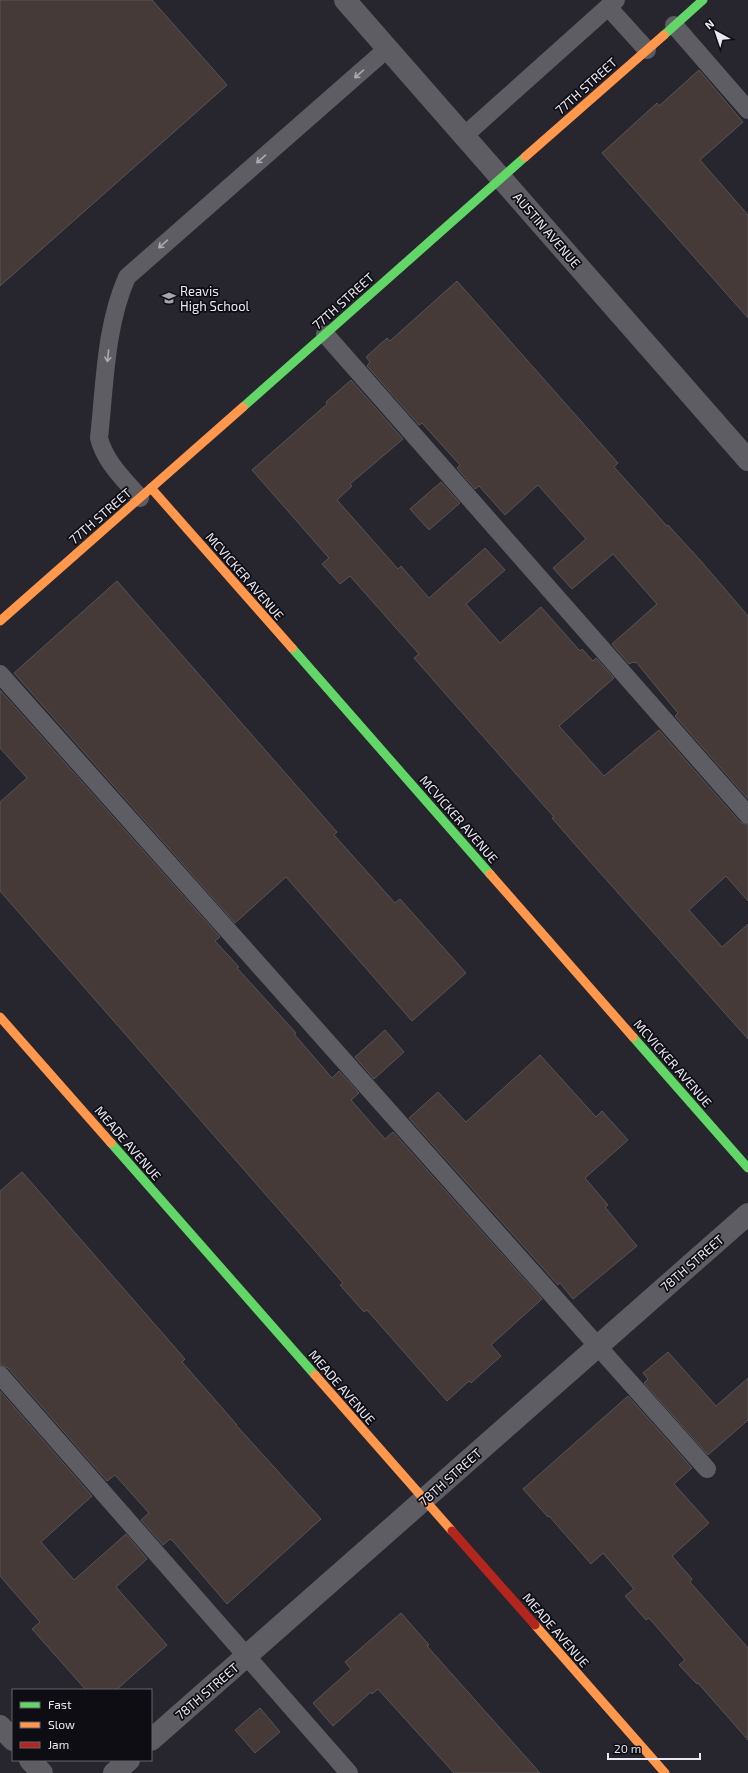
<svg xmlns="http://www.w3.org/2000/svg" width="748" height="1773" font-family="'Exo 2',sans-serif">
	<rect width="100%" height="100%" fill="#27262e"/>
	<!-- building -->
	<g fill="#453a38" stroke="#585456">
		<polygon points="0,0 152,0 227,85 0,286"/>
		<polygon points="699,70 743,122 700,160 748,215 748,318 602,153 657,103 659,106"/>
		<polygon points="457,281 618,463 614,467 667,526 668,525 700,560 748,616 748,799 675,716 678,713 636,662 634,663 633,662 629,664 612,644 657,604 613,554 572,589 553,568 586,539 538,485 505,515 479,486 475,489 457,468 460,465 422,423 419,425 367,366 370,362 366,357 387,338 390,341"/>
		<polygon points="351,380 403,439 350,484 352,486 337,500 398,569 401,566 429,598 485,548 505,570 466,604 500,643 541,607 580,651 582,649 593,661 596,658 614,678 559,726 604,776 659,730 740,822 748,825 748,901 726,876 689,910 722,947 748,924 748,1039 579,849 552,818 554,817 414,658 419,654 350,576 340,584 322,564 329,558 252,470 327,404 326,402"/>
		<polygon points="441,482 460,503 429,530 410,509"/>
		<polygon points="117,581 337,832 334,835 395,903 400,899 466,973 412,1021 286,877 235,923 14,673"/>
		<polygon points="0,690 220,937 215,941 239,967 237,968 296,1033 294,1034 332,1078 339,1071 359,1093 351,1100 385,1139 393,1132 542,1299 491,1345 501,1356 471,1383 469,1381 447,1401 367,1310 364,1312 340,1285 343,1283 316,1252 0,891 0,802 27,778 0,748"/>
		<polygon points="385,1030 404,1052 374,1079 355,1057"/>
		<polygon points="540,1055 596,1117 602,1111 628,1140 585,1178 608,1205 605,1207 637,1246 573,1299 560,1283 558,1285 409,1118 438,1092 466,1122"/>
		<polygon points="22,1172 185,1359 182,1362 237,1425 236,1425 321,1519 227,1604 173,1541 170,1539 163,1545 141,1520 149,1513 115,1475 107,1481 8,1368 0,1365 0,1191"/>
		<polygon points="668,1352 716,1406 748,1378 748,1420 708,1455 644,1383 648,1379 643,1373"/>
		<polygon points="0,1391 92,1496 41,1542 74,1580 126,1534 147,1559 116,1587 167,1645 116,1690 86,1690 32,1629 40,1622 0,1576"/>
		<polygon points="628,1396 692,1468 674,1484 709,1523 672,1556 692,1579 690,1582 748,1648 748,1740 698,1683 697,1684 679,1665 685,1660 649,1618 646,1620 625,1596 634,1589 603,1553 591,1564 549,1516 548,1517 523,1489"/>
		<polygon points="401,1613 429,1645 427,1646 540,1773 454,1773 378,1689 372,1694 371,1692 333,1726 313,1703 351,1669 345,1662"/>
		<polygon points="260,1708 280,1732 255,1753 235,1730"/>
	</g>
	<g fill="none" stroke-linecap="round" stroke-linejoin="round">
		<!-- lane -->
		<g stroke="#5e5d64" stroke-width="18">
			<polyline points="616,0 608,7 647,50"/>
			<polyline points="674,25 748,110"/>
			<polyline points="465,135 608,7"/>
			<polyline points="325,334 748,815"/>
			<path d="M 140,498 C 124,479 105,462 99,438 C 105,384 105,327 127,277 L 388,48"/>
			<polyline points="0,674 707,1469"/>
			<polyline points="0,1375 349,1773"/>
		</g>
		<!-- street -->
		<g stroke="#5e5d64" stroke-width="22">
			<polyline points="345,0 748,460"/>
			<polyline points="0,1726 13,1740"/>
			<polyline points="151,1740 748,1214"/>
			<polyline points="30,1760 42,1773"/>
			<polyline points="114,1773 129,1760"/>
		</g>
		<!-- fast -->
		<g stroke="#63d668" stroke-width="9">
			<polyline points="664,35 703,0"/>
			<polyline points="243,407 525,157"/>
			<polyline points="292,648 490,874"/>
			<polyline points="633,1037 748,1168"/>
			<polyline points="111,1143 315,1375"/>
		</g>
		<!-- slow -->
		<g stroke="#ff974d" stroke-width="9">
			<polyline points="525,157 664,35"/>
			<polyline points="151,488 292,648"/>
			<polyline points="0,621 243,407"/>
			<polyline points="490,874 633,1037"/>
			<polyline points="0,1017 111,1143"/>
			<polyline points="315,1375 452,1531"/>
			<polyline points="535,1625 665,1773"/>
		</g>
		<!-- jam -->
		<polyline stroke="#b3261e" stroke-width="9" points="452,1531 535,1625"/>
	</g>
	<!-- one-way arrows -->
	<defs><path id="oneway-shaft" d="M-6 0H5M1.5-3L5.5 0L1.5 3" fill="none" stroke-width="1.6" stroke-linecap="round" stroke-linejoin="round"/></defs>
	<g stroke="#aba9b2">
		<use href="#oneway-shaft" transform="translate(359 74) rotate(139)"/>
		<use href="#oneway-shaft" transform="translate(261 159) rotate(139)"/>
		<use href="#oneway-shaft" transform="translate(163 244) rotate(139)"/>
		<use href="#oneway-shaft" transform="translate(108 356) rotate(96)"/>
	</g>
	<!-- icons -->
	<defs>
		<symbol id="school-bare" viewBox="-9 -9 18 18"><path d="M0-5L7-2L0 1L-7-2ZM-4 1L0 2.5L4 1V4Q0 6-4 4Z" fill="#a6a4ad" stroke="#0e0d13" stroke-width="2.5" paint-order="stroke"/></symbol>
	</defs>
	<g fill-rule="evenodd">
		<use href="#school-bare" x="159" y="288" width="20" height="20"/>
	</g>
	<g text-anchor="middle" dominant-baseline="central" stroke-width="3.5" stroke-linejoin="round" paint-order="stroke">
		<!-- street labels -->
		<g font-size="13" fill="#eae8f2" stroke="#0e0d13">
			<text transform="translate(586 86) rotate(-42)">77TH STREET</text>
			<text transform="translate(547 230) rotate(49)">AUSTIN AVENUE</text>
			<text transform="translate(343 301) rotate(-42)">77TH STREET</text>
			<text transform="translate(100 516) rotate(-41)">77TH STREET</text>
			<text transform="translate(245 576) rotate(49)">MCVICKER AVENUE</text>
			<text transform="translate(459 819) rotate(49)">MCVICKER AVENUE</text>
			<text transform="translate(673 1063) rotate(49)">MCVICKER AVENUE</text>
			<text transform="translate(128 1143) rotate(49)">MEADE AVENUE</text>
			<text transform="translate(692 1263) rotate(-41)">78TH STREET</text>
			<text transform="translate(342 1387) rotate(49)">MEADE AVENUE</text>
			<text transform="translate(450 1477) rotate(-42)">78TH STREET</text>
			<text transform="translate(556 1630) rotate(49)">MEADE AVENUE</text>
			<text transform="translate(207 1691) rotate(-41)">78TH STREET</text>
		</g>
		<!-- poi labels -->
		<g font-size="13" fill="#eae8f2" stroke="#0e0d13" text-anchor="start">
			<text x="180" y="291">Reavis<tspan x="180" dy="15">High School</tspan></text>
		</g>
	</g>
	<!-- legend -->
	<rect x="12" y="1689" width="140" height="72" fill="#0e0d13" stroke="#66656c"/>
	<rect x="20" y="1702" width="20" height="6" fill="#63d668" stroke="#66656c"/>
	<text x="48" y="1709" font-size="12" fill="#eae8f2">Fast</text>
	<rect x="20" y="1722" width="20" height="6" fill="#ff974d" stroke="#66656c"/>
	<text x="48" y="1729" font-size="12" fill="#eae8f2">Slow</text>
	<rect x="20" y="1742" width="20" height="6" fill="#b3261e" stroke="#66656c"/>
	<text x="48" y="1749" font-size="12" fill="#eae8f2">Jam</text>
	<!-- north arrow -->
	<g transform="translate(716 32) rotate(320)" stroke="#0e0d13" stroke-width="3" paint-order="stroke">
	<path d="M0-3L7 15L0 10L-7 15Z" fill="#eae8f2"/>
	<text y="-6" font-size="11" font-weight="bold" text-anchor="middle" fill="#eae8f2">N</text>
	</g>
	<!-- scale -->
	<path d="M608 1753v6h92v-6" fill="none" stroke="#eae8f2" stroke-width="2"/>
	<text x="614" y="1753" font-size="12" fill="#eae8f2" stroke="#0e0d13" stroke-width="3" paint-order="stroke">20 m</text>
</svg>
